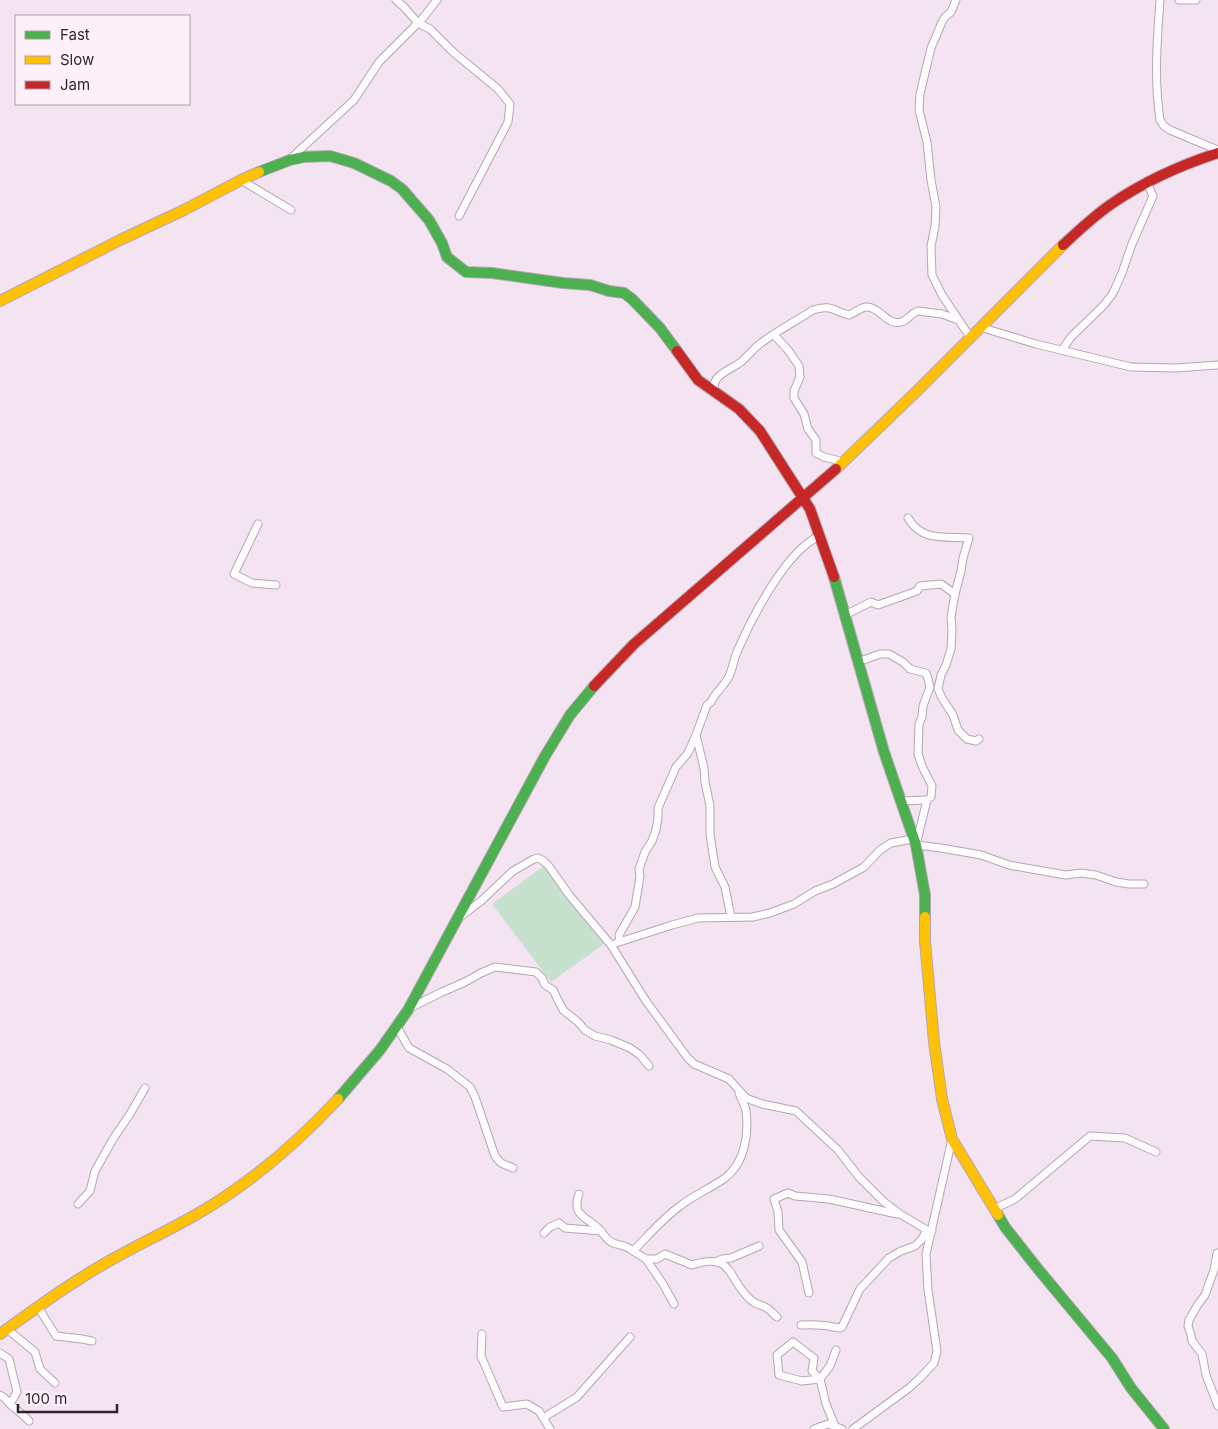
<svg xmlns="http://www.w3.org/2000/svg" width="1218" height="1429" font-family="Inter,sans-serif">
	<rect width="100%" height="100%" fill="#f4e4f1"/>
	<!-- green -->
	<polygon fill="#c6e2ce" points="545,865 604,944 551,982 492,904"/>
	<g fill="none" stroke-linecap="round" stroke-linejoin="round">
		<defs>
			<g id="street">
				<polyline points="396,0 404,7 418,23 430,29 453,52 498,89 510,104 508,122 459,216"/>
				<polyline points="956,0 951,12 945,17 942,22 931,48 920,94 919,110 927,142 931,180 936,207 935,226 931,246 932,275 942,295 970,337"/>
				<path d="M 1160,0 C 1157,41 1154,80 1160,120 L 1164,126 L 1170,130 L 1218,150"/>
				<polyline points="1179,0 1196,0"/>
				<polyline points="290,159 354,100 379,62 422,19 437,0"/>
				<polyline points="241,180 291,210"/>
				<polyline points="980,327 1036,344 1131,367 1176,368 1218,365"/>
				<polyline points="774,335 788,350 799,366 800,377 794,391 794,398 804,414 808,429 816,440 816,453 824,457 844,462"/>
				<polyline points="1062,350 1071,337 1104,305 1113,293 1122,273 1132,244 1153,196 1147,183"/>
				<path d="M 715,391 C 709,376 732,369 741,362 C 748,356 753,349 761,343 C 777,331 796,321 813,310 C 831,304 833,311 849,315 C 855,313 861,306 868,307 C 880,308 888,326 901,322 C 907,321 911,313 918,311 L 942,314 L 958,320"/>
				<path d="M 908,518 C 922,542 944,536 969,538 L 963,558 L 961,571 L 955,594"/>
				<polyline points="258,524 234,574 252,583 276,585"/>
				<polyline points="845,615 871,602 878,605 917,591 920,586 941,584 955,594 951,617 952,630 951,649 946,665 941,675 938,689 942,698 953,715 958,730 967,739 976,741 979,739"/>
				<polyline points="858,662 880,654 889,654 903,662 910,669 926,673 928,679 930,687 923,706 922,717 919,724 918,754 922,766 932,786 931,797 927,800 900,801"/>
				<polyline points="696,735 704,768 705,782 710,806 710,834 715,867 725,887 731,917"/>
				<polyline points="927,800 916,845 941,848 981,855 1009,865 1037,870 1066,875 1081,873 1096,875 1116,882 1129,884 1144,884"/>
				<polyline points="459,918 481,901 513,871 534,859 538,858 542,860 548,865 570,896 611,945 646,1001 687,1057 694,1064 729,1079 746,1098 762,1104 796,1111 838,1150 859,1177 883,1201 900,1214 927,1230 932,1231"/>
				<path d="M 620,941 L 619,935 L 635,907 L 640,876 L 639,869 L 645,852 L 652,841 L 656,830 L 658,818 L 658,808 L 676,767 L 688,753 L 696,735 L 707,705 L 711,702 C 715,692 726,685 730,674 C 733,667 734,659 737,652 C 751,619 787,549 820,536"/>
				<polyline points="616,943 672,925 698,918 753,917 770,913 794,904 815,891 833,884 864,867 880,850 891,843 913,839"/>
				<polyline points="408,1009 442,992 465,982 481,973 495,967 536,972 542,978 545,985 553,990 563,1010 578,1022 585,1030 595,1036 611,1040 630,1048 640,1055 649,1066"/>
				<polyline points="396,1025 409,1048 447,1069 470,1087 475,1097 495,1156 501,1163 513,1168"/>
				<path d="M 579,1194 C 571,1215 586,1217 598,1228 C 602,1232 606,1239 611,1242 C 619,1246 627,1245 633,1251"/>
				<polyline points="78,1204 90,1191 95,1171 113,1139 130,1114 145,1088"/>
				<polyline points="994,1209 1015,1199 1090,1136 1125,1138 1156,1152"/>
				<polyline points="544,1233 550,1227 559,1223 565,1228 601,1231"/>
				<polyline points="1217,1253 1214,1270 1205,1295 1197,1306 1189,1320 1188,1326 1191,1335 1192,1341 1202,1354 1206,1375 1218,1406"/>
				<path d="M 646,1259 L 657,1259 L 665,1254 L 692,1265 C 735,1251 727,1280 751,1300 C 755,1304 761,1305 765,1307 C 770,1309 773,1314 777,1317"/>
				<polyline points="716,1262 722,1259 731,1258 759,1246"/>
				<polyline points="809,1293 802,1262 779,1230 778,1212 774,1199 788,1193 795,1196 829,1199 897,1214"/>
				<path d="M 674,1304 L 663,1284 L 646,1259 L 633,1251 C 648,1236 662,1219 680,1206 C 694,1195 711,1188 725,1178 C 745,1163 749,1134 746,1111 C 745,1105 741,1099 739,1093"/>
				<polyline points="38,1307 56,1336 82,1339 92,1341"/>
				<path d="M 801,1325 C 815,1324 826,1325 840,1328 L 842,1327 L 860,1289 L 889,1258 L 901,1251 L 915,1246 L 922,1239 L 927,1230"/>
				<polyline points="7,1329 35,1352 40,1369 55,1383"/>
				<polyline points="482,1334 481,1356 503,1407 527,1404 539,1411 550,1429"/>
				<polyline points="0,1353 9,1359 17,1392 10,1404"/>
				<path d="M 0,1395 C 5,1397 6,1400 10,1404 C 16,1410 23,1414 29,1421"/>
				<polyline points="543,1418 577,1397 630,1337"/>
				<polyline points="835,1426 826,1404 820,1379 812,1371 814,1358 793,1342 777,1355 779,1375 802,1381 820,1379 830,1366 836,1350"/>
				<polyline points="814,1429 828,1424 842,1429"/>
				<polyline points="853,1429 909,1388 920,1378 934,1363 937,1351 928,1290 926,1254 952,1139"/>
			</g>
			<g id="fast">
				<polyline points="259,172 290,160 304,157 330,156 354,163 391,181 402,189 429,220 442,243 447,257 466,272 492,273 563,283 590,285 609,291 624,293 632,299 660,328 677,351"/>
				<polyline points="834,577 884,752 916,845 925,895 925,917"/>
				<polyline points="338,1099 380,1050 408,1010 545,756 570,715 594,686"/>
				<polyline points="998,1215 1005,1227 1038,1269 1112,1358 1131,1388 1164,1429"/>
			</g>
			<g id="slow">
				<polyline points="0,301 120,240 184,210 241,180 259,172"/>
				<polyline points="836,469 919,389 1063,245"/>
				<polyline points="925,917 925,941 934,1042 942,1099 952,1139 998,1215"/>
				<path d="M 0,1334 C 27,1315 53,1295 81,1278 C 120,1252 164,1234 204,1210 C 254,1180 298,1142 338,1099"/>
			</g>
			<g id="jam">
				<path d="M 1063,245 C 1078,231 1094,216 1110,205 C 1143,182 1181,165 1218,153"/>
				<polyline points="677,351 698,380 739,409 760,431 810,509 834,577"/>
				<polyline points="594,686 634,644 836,469"/>
			</g>
		</defs>
		<!-- street casing -->
		<use href="#street" stroke="#b6a6b3" stroke-width="9"/>
		<!-- fast casing -->
		<use href="#fast" stroke="#b6a6b3" stroke-width="12"/>
		<!-- slow casing -->
		<use href="#slow" stroke="#b6a6b3" stroke-width="12"/>
		<!-- jam casing -->
		<use href="#jam" stroke="#b6a6b3" stroke-width="12"/>
		<!-- street -->
		<use href="#street" stroke="#fdfbfd" stroke-width="7"/>
		<!-- fast -->
		<use href="#fast" stroke="#4caf50" stroke-width="10"/>
		<!-- slow -->
		<use href="#slow" stroke="#ffc107" stroke-width="10"/>
		<!-- jam -->
		<use href="#jam" stroke="#c62828" stroke-width="10"/>
	</g>
	<!-- legend -->
	<rect x="15" y="15" width="175" height="90" fill="#fcf1f9" stroke="#ab9da8"/>
	<rect x="25" y="31" width="25" height="8" fill="#4caf50" stroke="#ab9da8"/>
	<text x="60" y="40" font-size="15" fill="#311f2e">Fast</text>
	<rect x="25" y="56" width="25" height="8" fill="#ffc107" stroke="#ab9da8"/>
	<text x="60" y="65" font-size="15" fill="#311f2e">Slow</text>
	<rect x="25" y="81" width="25" height="8" fill="#c62828" stroke="#ab9da8"/>
	<text x="60" y="90" font-size="15" fill="#311f2e">Jam</text>
	<!-- scale -->
	<path d="M18 1404v8h99v-8" fill="none" stroke="#311f2e" stroke-width="2.5"/>
	<text x="25" y="1404" font-size="15" fill="#311f2e" stroke="#fcf1f9" stroke-width="4" paint-order="stroke">100 m</text>
</svg>
